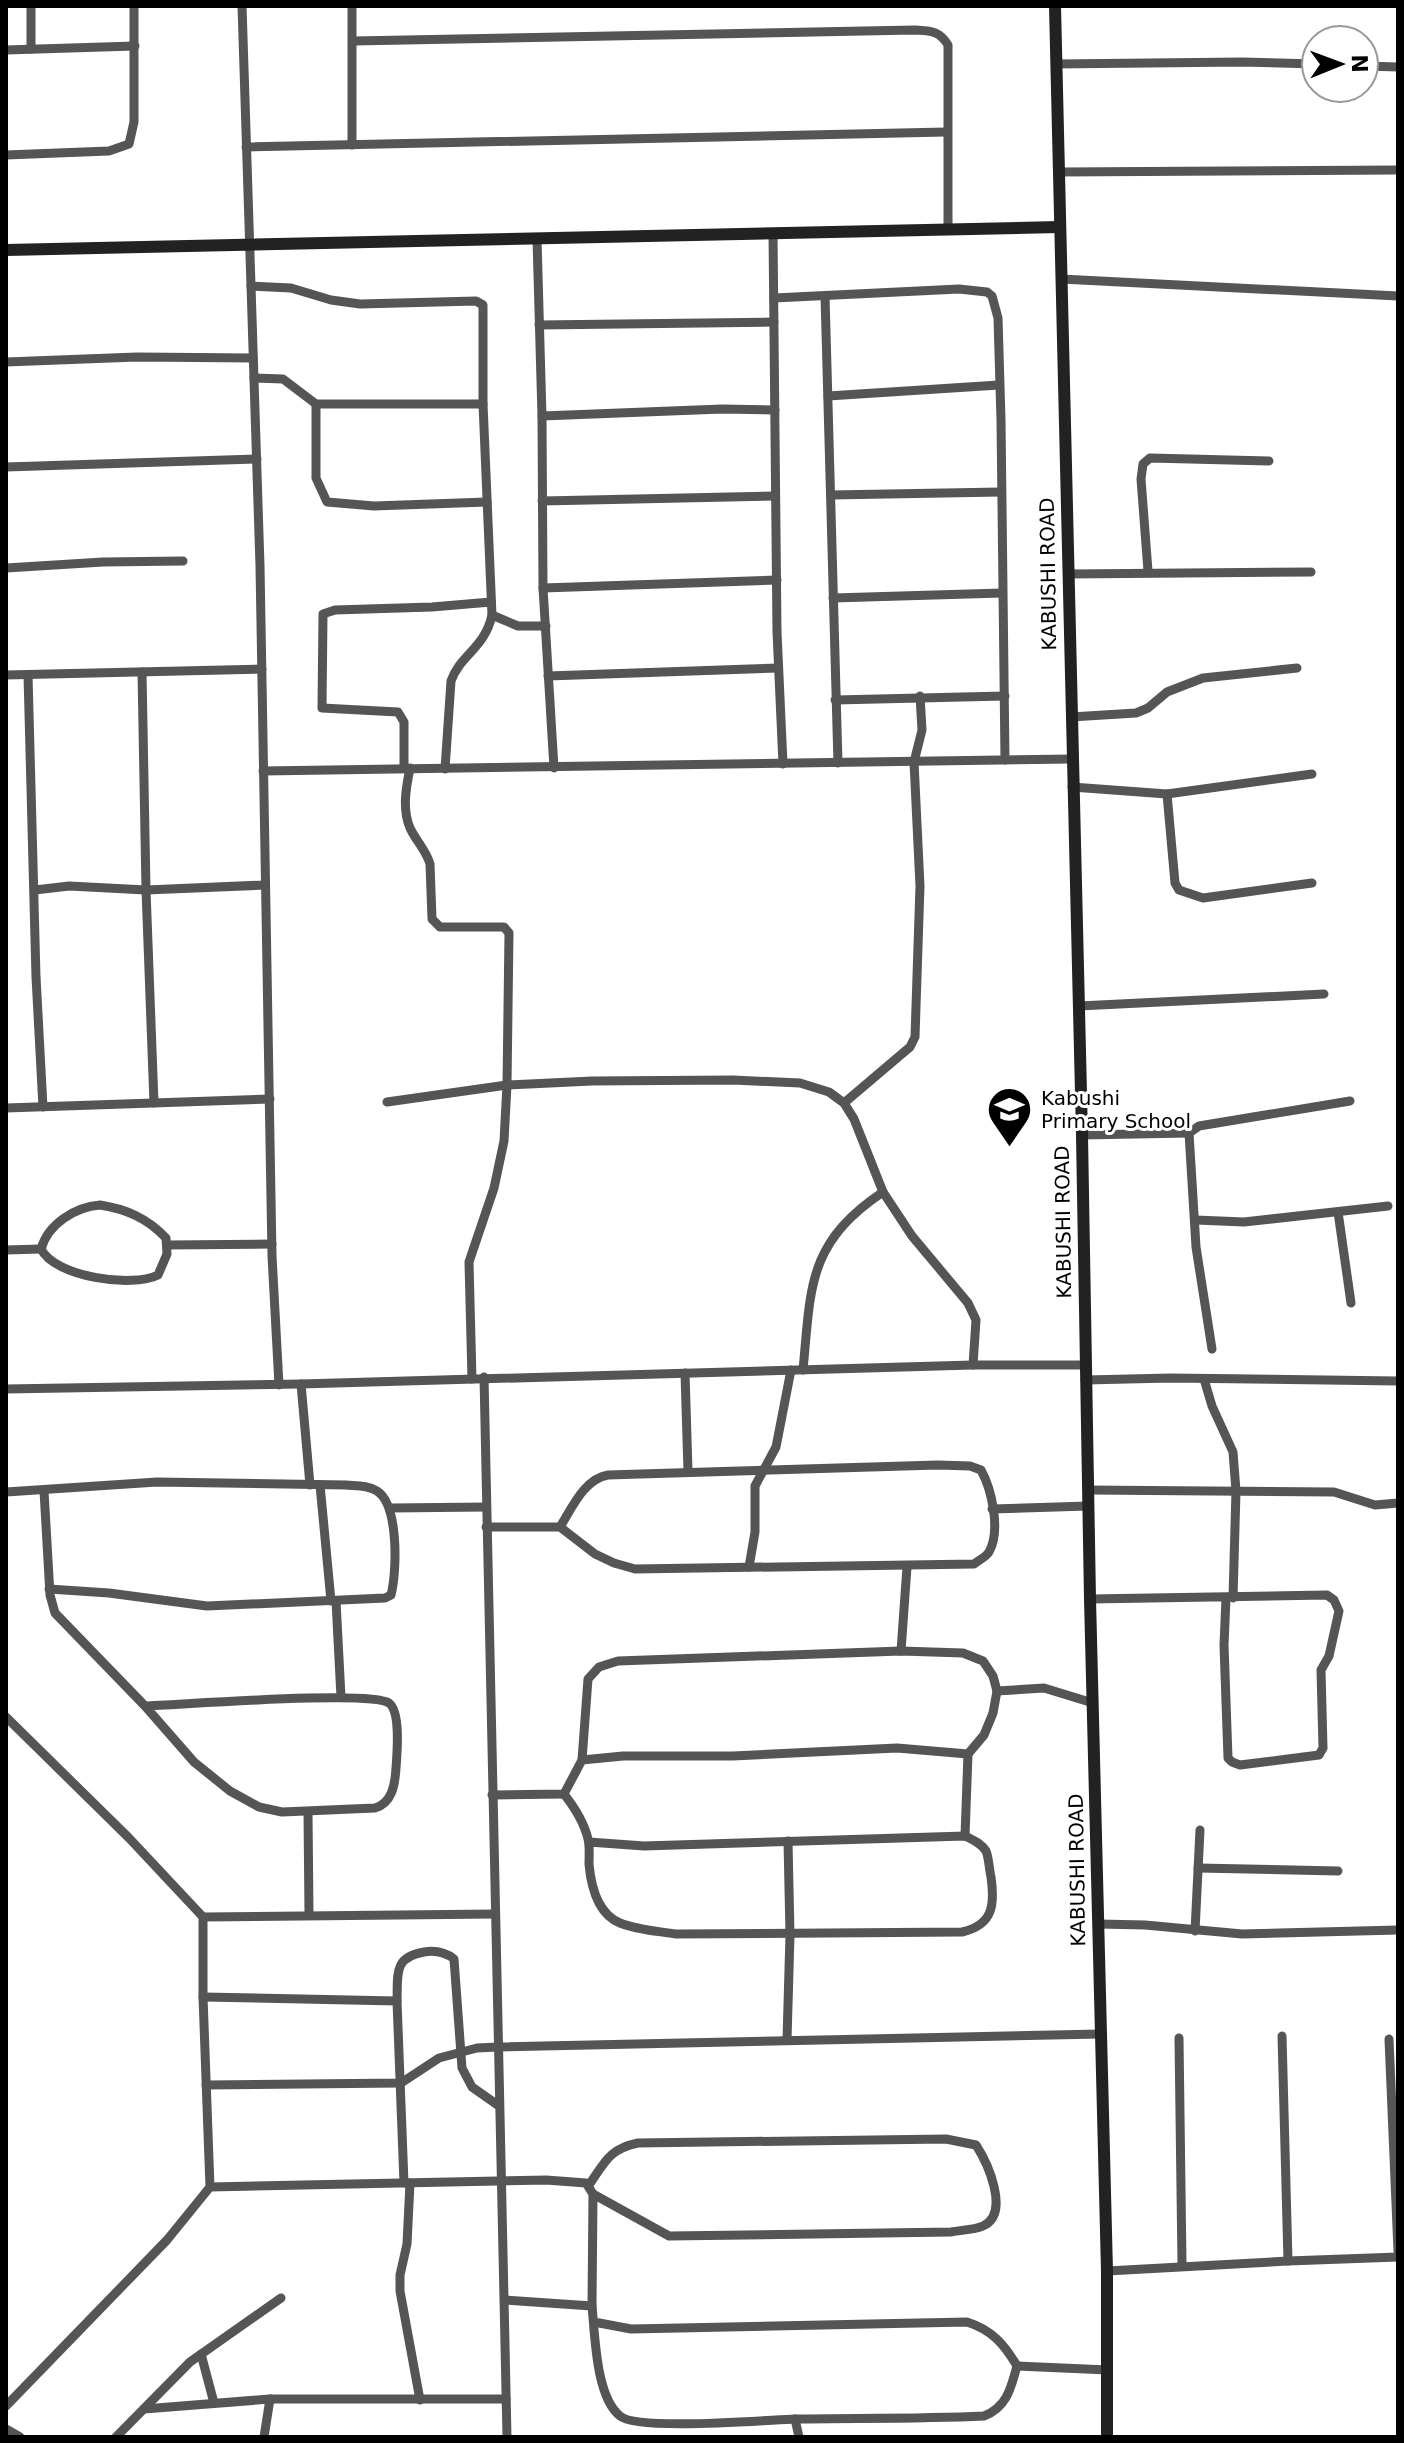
<svg xmlns="http://www.w3.org/2000/svg" width="1404" height="2443" font-family="'DejaVu Sans',sans-serif">
	<rect width="100%" height="100%" fill="#fff"/>
	<g fill="none" stroke-linecap="round" stroke-linejoin="round">
		<!-- street -->
		<g stroke="#555" stroke-width="9">
			<polyline points="242,6 260,566 272,1256 279,1385"/>
			<polyline points="352,6 352,145"/>
			<path d="M 353,41 L 915,30 C 930,31 939,30 948,45 L 948,230"/>
			<polyline points="31,49 31,6"/>
			<polyline points="6,50 135,46"/>
			<polyline points="1056,64 1242,62 1316,64"/>
			<polyline points="1364,66 1398,67"/>
			<polyline points="246,147 946,132"/>
			<polyline points="6,155 109,151 129,144 134,122 134,6"/>
			<polyline points="1059,172 1398,170"/>
			<polyline points="773,233 777,632 783,764"/>
			<polyline points="537,239 542,416 543,588 554,768"/>
			<polyline points="1061,279 1398,296"/>
			<path d="M 251,286 L 291,288 L 331,300 L 360,304 L 476,301 L 483,305 L 483,404 L 492,615 C 485,648 460,655 451,681 L 445,769"/>
			<polyline points="825,296 838,763"/>
			<polyline points="774,298 959,289 987,292 992,296 998,318 1001,420 1005,760"/>
			<polyline points="539,325 774,322"/>
			<polyline points="6,362 137,357 253,358"/>
			<polyline points="254,378 283,379 316,404 483,404"/>
			<polyline points="828,396 999,385"/>
			<polyline points="316,404 316,478 327,502 374,506 487,502"/>
			<polyline points="542,416 722,409 775,410"/>
			<polyline points="6,467 257,459"/>
			<polyline points="831,495 1001,492"/>
			<polyline points="542,501 775,496"/>
			<polyline points="6,568 103,562 183,561"/>
			<polyline points="1148,571 1141,479 1143,464 1150,458 1269,461"/>
			<polyline points="1069,574 1311,572"/>
			<polyline points="543,588 777,580"/>
			<polyline points="833,598 1002,593"/>
			<polyline points="492,615 518,626 546,626"/>
			<polyline points="142,672 146,890 154,1103"/>
			<polyline points="6,675 262,669"/>
			<polyline points="28,675 36,977 43,1107"/>
			<polyline points="548,676 778,668"/>
			<polyline points="835,700 1005,696"/>
			<polyline points="1071,717 1136,713 1148,708 1167,692 1203,678 1297,668"/>
			<polyline points="404,768 404,722 398,712 322,708 323,614 335,610 432,607 491,602"/>
			<path d="M 410,768 C 406,788 402,809 410,828 C 416,841 426,850 430,864 L 432,919 L 440,927 L 504,927 L 509,933 L 507,1085 L 504,1141 L 494,1188 L 469,1262 L 472,1379"/>
			<polyline points="263,771 1071,759"/>
			<polyline points="1072,787 1167,794 1312,774"/>
			<polyline points="1167,794 1175,883 1179,890 1203,898 1312,883"/>
			<polyline points="35,890 69,886 146,890 265,885"/>
			<polyline points="1079,1006 1324,994"/>
			<polyline points="387,1102 507,1085 592,1081 733,1080 800,1083 829,1092 844,1103 854,1119 883,1192 912,1236 968,1303 976,1320 973,1365"/>
			<polyline points="844,1103 910,1047 915,1037 920,886 914,762 922,730 920,696"/>
			<polyline points="6,1108 270,1099"/>
			<polyline points="1189,1133 1196,1247 1212,1349"/>
			<polyline points="1082,1135 1189,1133 1199,1126 1350,1101"/>
			<path d="M 100,1205 C 126,1209 147,1218 166,1238 L 167,1254 L 158,1275 C 132,1288 55,1277 41,1249 C 48,1224 75,1207 100,1205 Z"/>
			<polyline points="1338,1212 1351,1303"/>
			<polyline points="1196,1220 1244,1222 1388,1206"/>
			<polyline points="168,1245 272,1244"/>
			<polyline points="6,1250 41,1249"/>
			<path d="M 803,1370 C 811,1287 807,1243 883,1192"/>
			<polyline points="685,1373 688,1471"/>
			<polyline points="484,1377 507,2437"/>
			<polyline points="1204,1379 1212,1406 1233,1452 1236,1491 1233,1598"/>
			<polyline points="1085,1380 1171,1378 1398,1381"/>
			<polyline points="301,1384 310,1485"/>
			<polyline points="6,1389 301,1384 973,1365 1085,1365"/>
			<polyline points="320,1485 331,1601"/>
			<polyline points="1088,1490 1334,1492 1375,1505 1398,1503"/>
			<path d="M 44,1491 L 50,1595 L 55,1613 L 145,1706 L 194,1762 L 230,1791 L 259,1807 L 282,1812 L 375,1808 C 392,1803 395,1785 396,1768 C 397,1754 401,1712 389,1703 C 370,1690 181,1705 145,1706"/>
			<path d="M 6,1492 L 157,1482 L 346,1485 C 356,1486 368,1485 377,1491 C 399,1505 397,1572 391,1595 L 385,1598 L 207,1606 L 109,1593 L 49,1589"/>
			<polyline points="390,1508 486,1507"/>
			<polyline points="992,1509 1088,1506"/>
			<path d="M 486,1527 L 560,1527 L 595,1554 L 614,1563 L 635,1569 L 974,1564 C 979,1560 986,1557 989,1552 C 1001,1531 992,1490 981,1470 L 970,1466 L 938,1465 L 608,1475 C 584,1479 572,1508 560,1527"/>
			<polyline points="749,1567 755,1532 755,1486 776,1447 791,1370"/>
			<polyline points="1090,1599 1327,1595 1334,1600 1339,1611 1329,1656 1321,1670 1323,1748 1319,1755 1240,1765 1232,1762 1228,1758 1224,1645 1226,1598"/>
			<polyline points="336,1601 341,1697"/>
			<polyline points="901,1651 907,1567"/>
			<polyline points="997,1691 1044,1688 1093,1703"/>
			<polyline points="6,1717 129,1838 203,1917 203,1997 210,2187 167,2240 6,2406"/>
			<polyline points="582,1760 623,1756 733,1756 897,1748 968,1754"/>
			<path d="M 564,1794 C 575,1808 584,1822 588,1839 C 590,1847 589,1856 589,1864 C 591,1886 598,1914 620,1923 C 637,1930 658,1931 676,1934 L 962,1932 C 993,1925 995,1905 991,1877 C 989,1869 989,1858 986,1851 C 981,1843 973,1840 965,1836 L 644,1846 L 589,1842"/>
			<polyline points="492,1795 564,1794 582,1760 588,1679 599,1667 618,1661 901,1651 963,1653 983,1661 993,1676 997,1691 993,1713 984,1735 968,1754 965,1836"/>
			<polyline points="308,1812 309,1915"/>
			<polyline points="1198,1868 1338,1871"/>
			<polyline points="203,1917 495,1914"/>
			<polyline points="1099,1924 1145,1925 1242,1934 1398,1930"/>
			<polyline points="1195,1931 1200,1830"/>
			<polyline points="203,1997 397,2001 404,2183"/>
			<path d="M 397,2001 C 398,1975 393,1957 424,1952 C 436,1950 445,1952 454,1959 L 462,2068 L 472,2087 L 499,2106"/>
			<polyline points="1179,2038 1182,2265"/>
			<polyline points="1389,2039 1398,2251"/>
			<polyline points="787,2040 790,1935 788,1841"/>
			<polyline points="206,2085 401,2083 439,2058 477,2048 498,2047 1100,2034"/>
			<polyline points="410,2183 407,2244 400,2275 400,2291 420,2400"/>
			<path d="M 589,2185 C 605,2162 609,2149 638,2143 L 946,2139 L 976,2145 C 987,2162 1011,2213 983,2226 C 974,2230 961,2230 951,2232 L 669,2236 L 593,2194"/>
			<path d="M 210,2187 L 546,2180 L 586,2183 L 593,2194 L 592,2306 C 595,2336 596,2397 620,2416 C 637,2431 766,2420 795,2419 C 858,2418 921,2419 984,2416 C 1007,2407 1011,2388 1017,2366 C 1004,2344 992,2330 967,2322 L 631,2329 L 594,2322"/>
			<polyline points="1288,2261 1398,2257"/>
			<polyline points="1107,2271 1288,2261 1282,2036"/>
			<polyline points="505,2300 592,2306"/>
			<polyline points="201,2354 214,2403"/>
			<polyline points="1017,2366 1108,2370"/>
			<polyline points="144,2409 270,2399 506,2399"/>
			<polyline points="795,2419 799,2437"/>
			<polyline points="6,2429 20,2437"/>
			<polyline points="116,2437 190,2362 281,2298"/>
			<polyline points="264,2437 270,2399"/>
		</g>
		<!-- secondary -->
		<g stroke="#222" stroke-width="12">
			<polyline points="1055,6 1082,1135 1090,1599 1107,2271 1107,2437"/>
			<polyline points="6,250 1059,227"/>
		</g>
	</g>
	<!-- icons -->
	<defs>
		<symbol id="school-pin" viewBox="-11 -11 22 30"><path d="M0 17L-7.5 6A9.5 9.5 0 1 1 7.5 6Z" fill="#000" stroke="#fff"/><path d="M0-5L7-2L0 1L-7-2ZM-4 1L0 2.5L4 1V4Q0 6-4 4Z" fill="#fff"/></symbol>
	</defs>
	<g fill-rule="evenodd">
		<use href="#school-pin" x="984" y="1084" width="51" height="69"/>
	</g>
	<g text-anchor="middle" dominant-baseline="central" stroke-width="6" stroke-linejoin="round" paint-order="stroke">
		<!-- street labels -->
		<g font-size="20" fill="#000" stroke="#fff">
			<text transform="translate(1048 574) rotate(-91)">KABUSHI ROAD</text>
			<text transform="translate(1063 1222) rotate(-91)">KABUSHI ROAD</text>
			<text transform="translate(1077 1870) rotate(-91)">KABUSHI ROAD</text>
		</g>
		<!-- poi labels -->
		<g font-size="20" fill="#000" stroke="#fff" text-anchor="start">
			<text x="1041" y="1098">Kabushi<tspan x="1041" dy="23">Primary School</tspan></text>
		</g>
	</g>
	<!-- border -->
	<rect width="1404" height="2443" fill="none" stroke="#000000" stroke-width="16"/>
	<!-- north arrow -->
	<g transform="translate(1340 64) rotate(89)"><circle r="38" fill="#ffffff" stroke="#999999" stroke-width="2"/>
	<path d="M0-6L14 30L0 20L-14 30Z" fill="#000000"/>
	<text y="-12" font-size="22" font-weight="bold" text-anchor="middle" fill="#000000">N</text>
	</g>
</svg>
